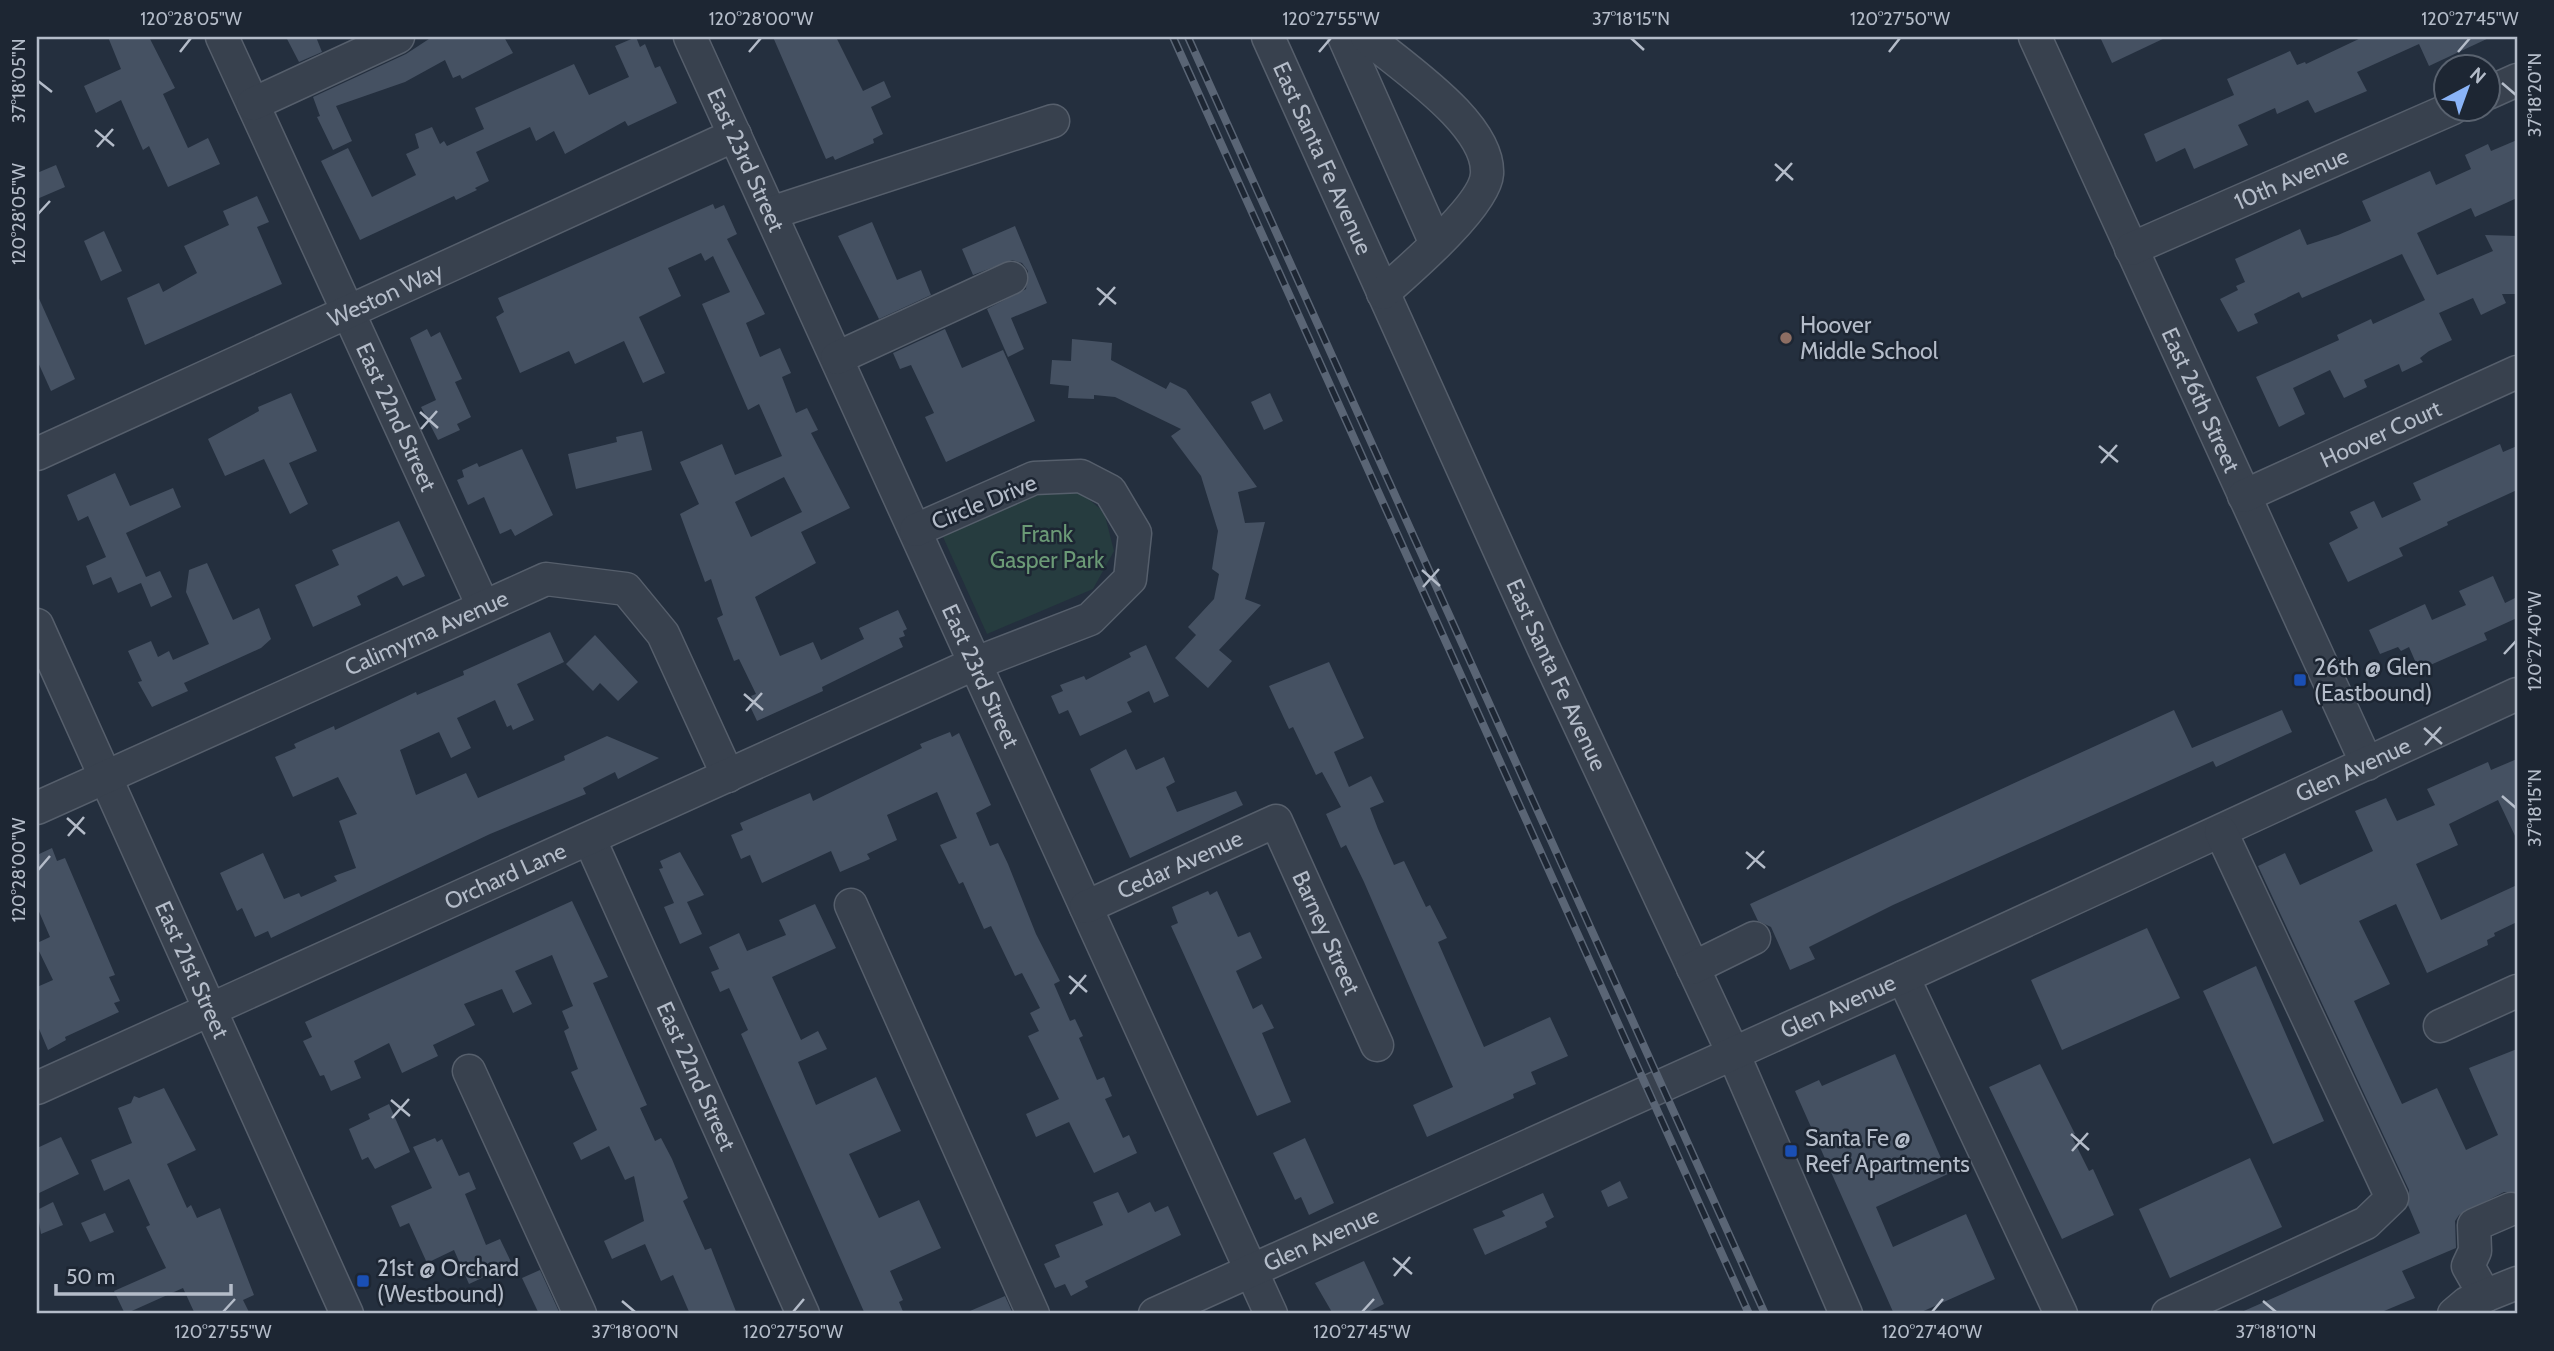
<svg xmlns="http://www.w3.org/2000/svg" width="2554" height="1351" font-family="Cabin,sans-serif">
	<rect width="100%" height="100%" fill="#242f3e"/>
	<!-- green -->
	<polygon fill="#263c3f" points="1042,488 1075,488 1104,512 1114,551 1093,589 987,634 943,537"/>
	<!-- building -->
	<g fill="#455162" fill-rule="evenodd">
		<polygon points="108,37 149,37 175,88 163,94 188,148 208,138 220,164 168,187 149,146 143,150 121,100 96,113 84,86 121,69"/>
		<polygon points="286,37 316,37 322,52 299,62"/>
		<polygon points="432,37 504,37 513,53 462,79 460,75 453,78 445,60 405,82 336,106 352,141 333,150 317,117 320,116 313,97 406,54"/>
		<polygon points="636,37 640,47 645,44 655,68 660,66 677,103 628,126 625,121 565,154 554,131 536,141 530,127 476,152 489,181 475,188 477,190 456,200 454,196 360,240 321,161 348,148 372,197 416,175 406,154 419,148 415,134 432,127 440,144 444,141 447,146 484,129 475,108 574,64 589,95 629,77 615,46"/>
		<polygon points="773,37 836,37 863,91 884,81 891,97 871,107 883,134 873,139 874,143 835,160 833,156 826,159"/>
		<polygon points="2100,37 2167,37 2112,63"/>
		<polygon points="2363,37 2491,37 2429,66 2419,44 2357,72 2367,91 2315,113 2308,100 2277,114 2275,108 2238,125 2248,145 2194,169 2185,148 2156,162 2144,134 2234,95 2227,79 2290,51 2297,65 2305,62 2306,64"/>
		<polygon points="2517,140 2517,198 2475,217 2471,208 2417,233 2437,275 2493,251 2485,235 2517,236 2517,294 2502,294 2506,303 2481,315 2473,298 2439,313 2452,340 2429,351 2420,358 2423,362 2402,372 2399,364 2364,380 2367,387 2344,398 2330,370 2293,388 2305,414 2279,427 2256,377 2339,340 2337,335 2371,319 2373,324 2425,300 2402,254 2302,298 2299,292 2254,314 2258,323 2238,332 2220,299 2238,290 2236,286 2245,282 2235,259 2300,229 2307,245 2338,235 2371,221 2362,201 2430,171 2436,185 2471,169 2465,155 2488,144 2491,151"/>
		<polygon points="56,165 65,187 37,199 37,173"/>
		<polygon points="257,196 269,222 257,227 282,284 145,345 127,298 159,283 163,292 197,273 184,246 229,225 223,211"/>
		<path d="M 713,204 L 715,209 L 724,205 L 737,234 L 727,239 L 765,314 L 746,323 L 760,357 L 780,348 L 791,373 L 782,377 L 796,413 L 807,408 L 818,430 L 811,433 L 850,508 L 801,532 L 816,563 L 755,597 L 780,656 L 813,642 L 821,660 L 864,639 L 859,628 L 898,610 L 907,629 L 903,631 L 905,636 L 899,638 L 903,647 L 822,687 L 823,691 L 757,721 L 749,704 L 754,702 L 751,696 L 756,694 L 739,659 L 734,661 L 717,618 L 723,615 L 711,579 L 705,582 L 680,514 L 699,504 L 680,462 L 722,444 L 735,475 L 782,456 L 759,404 L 748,410 L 702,304 L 730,292 L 713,256 L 705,261 L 701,253 L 668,268 L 681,296 L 639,317 L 665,373 L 643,383 L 624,341 L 575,364 L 569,351 L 520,373 L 496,317 L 504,312 L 498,298 ZM 784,477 L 802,512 L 751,537 L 735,502 Z"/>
		<polygon points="872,222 897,280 921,270 931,295 879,319 838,236"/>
		<polygon points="1015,226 1047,303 1011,318 1024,349 1008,357 987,309 1026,289 1028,271 1022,263 1012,260 973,275 962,249"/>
		<polygon points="104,231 122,271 101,281 84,241"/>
		<polygon points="37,294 75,379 51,391 37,360"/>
		<polygon points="427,329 431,337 440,332 462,379 455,382 471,417 457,424 460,430 438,440 421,407 436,400 410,338"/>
		<polygon points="945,329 962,368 1003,350 1035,421 946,462 925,417 934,413 911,365 900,369 893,353"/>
		<polygon points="1072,339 1112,343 1111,360 1166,389 1170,382 1186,390 1257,487 1238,492 1245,523 1265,522 1245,599 1261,605 1219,650 1232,661 1208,688 1175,658 1196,635 1188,627 1214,599 1219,574 1212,569 1218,531 1201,476 1171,436 1181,429 1115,397 1094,395 1094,399 1068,398 1069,386 1050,384 1052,360 1071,361"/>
		<polygon points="291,393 317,451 289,463 308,504 290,514 264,459 225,476 208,439 259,411 258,407"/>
		<polygon points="1270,393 1283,421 1264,430 1251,402"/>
		<polygon points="642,431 652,470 576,489 568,454 617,442 616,437"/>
		<polygon points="2500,444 2503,452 2517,446 2517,490 2447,522 2448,525 2399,548 2403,556 2348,582 2329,543 2358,528 2350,512 2374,501 2382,518 2421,500 2413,483"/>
		<polygon points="522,449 553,515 515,536 511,529 500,534 484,497 468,505 457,480 464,477 462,470 477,463 479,467"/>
		<polygon points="115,473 130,506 173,488 181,507 126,533 146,577 160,571 172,597 151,607 141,583 118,593 111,577 93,585 86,566 106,557 88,516 78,521 67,495"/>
		<polygon points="399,521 425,576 403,586 397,576 357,596 361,605 313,627 295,585 339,565 332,550"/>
		<polygon points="207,563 233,620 259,608 271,639 261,648 184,683 188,691 152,707 138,682 142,681 128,651 151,641 158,657 169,651 173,660 209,644 186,592 189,570"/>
		<polygon points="2493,576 2505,603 2517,597 2517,618 2484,633 2487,640 2419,670 2409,647 2401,651 2398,647 2380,654 2369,630 2425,604 2432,620 2466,605 2459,591"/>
		<polygon points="550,632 564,662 517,684 534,720 513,730 511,725 507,727 495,700 457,718 471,748 451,758 439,732 400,750 416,795 466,773 478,798 565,760 564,756 607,736 659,758 618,779 615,772 583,788 586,794 490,834 271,938 268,931 255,937 242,908 237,911 220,873 263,853 284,899 299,893 301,897 337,881 334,876 356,868 339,821 357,814 338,777 293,797 275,757 296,748 294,744 334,726 335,730 416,692 417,695 464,675 463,671"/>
		<polygon points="595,635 638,682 618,701 600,683 593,691 566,664"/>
		<polygon points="1146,645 1169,696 1154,703 1149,691 1127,702 1132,712 1080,736 1068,710 1059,714 1051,696 1063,691 1060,685 1084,676 1086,680 1131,657 1129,653"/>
		<polygon points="1329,662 1364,738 1334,752 1349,787 1371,776 1384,802 1370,808 1378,829 1394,865 1404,861 1426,907 1430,905 1447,938 1438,942 1484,1047 1550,1017 1568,1056 1531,1072 1536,1084 1513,1094 1514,1098 1427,1137 1413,1105 1453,1087 1364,882 1346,845 1341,848 1326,814 1341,807 1322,772 1316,775 1293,727 1289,729 1269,686"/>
		<polygon points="2174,710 2192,748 2282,710 2292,732 2216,767 2213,761 1893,905 1809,947 1815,959 1790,970 1771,927 1758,921 1750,904"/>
		<polygon points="950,732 952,737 959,733 991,805 976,813 990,846 998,843 1008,864 1036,934 1060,981 1054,984 1070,1021 1075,1019 1083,1036 1079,1038 1097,1080 1104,1077 1112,1096 1105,1099 1123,1138 1129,1135 1137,1153 1094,1173 1069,1122 1036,1137 1026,1114 1059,1099 1028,1036 1039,1031 1030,1013 1040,1008 1022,973 1015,976 991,926 984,929 963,882 959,884 940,845 957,838 937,792 887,815 897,840 867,854 870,859 840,872 831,851 762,883 750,855 741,859 731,835 743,830 740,823 810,793 813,801 922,748 920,744"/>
		<polygon points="1126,749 1136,770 1164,757 1175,782 1166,787 1177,812 1236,791 1243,805 1130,858 1090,769"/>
		<polygon points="2517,759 2517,840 2498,800 2449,824 2458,845 2416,864 2441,920 2517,885 2517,922 2494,933 2495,936 2487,940 2488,945 2427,973 2396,904 2359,921 2390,984 2354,1001 2402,1104 2437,1088 2466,1150 2498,1135 2469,1068 2517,1049 2517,1192 2504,1192 2459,1215 2455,1221 2456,1248 2402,1271 2415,1298 2377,1314 2237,1314 2420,1233 2408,1205 2409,1190 2258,866 2285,853 2300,885 2373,851 2355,811 2386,798 2397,821 2435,805 2427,789 2488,762 2491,770"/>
		<polygon points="52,848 57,861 65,858 115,975 109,977 120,1001 114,1003 119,1012 65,1037 66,1040 48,1050 37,1024 37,987 53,980 37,947 37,943 50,937 37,907 37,855"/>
		<polygon points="680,852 704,895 687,902 702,934 680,944 664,907 674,903 659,869 663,868 660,861"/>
		<polygon points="1208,891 1210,895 1217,891 1238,937 1250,932 1262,958 1236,971 1253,1009 1262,1004 1274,1028 1262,1033 1291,1102 1257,1116 1171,926 1178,923 1172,907"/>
		<polygon points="572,901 608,977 593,983 647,1105 640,1108 655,1141 661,1138 672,1159 688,1198 683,1201 705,1250 711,1248 737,1314 690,1314 673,1275 661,1281 645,1244 612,1259 604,1241 644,1221 634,1176 625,1180 609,1146 581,1160 573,1143 597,1130 571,1072 578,1069 564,1031 569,1028 562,1011 573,1006 552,955 515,971 532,1004 513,1013 502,989 464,1004 475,1025 433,1045 438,1056 402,1073 389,1043 354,1061 361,1078 331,1091 324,1075 320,1076 303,1041 312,1037 305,1022"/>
		<polygon points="815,904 836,948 772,977 801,1040 818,1031 827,1049 798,1062 816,1105 876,1077 901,1131 849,1154 879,1218 919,1200 941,1248 890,1271 903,1300 899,1302 904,1314 865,1314 741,1034 748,1030 729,988 720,992 711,972 719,969 709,947 739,933 747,951 786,935 779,920"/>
		<polygon points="2147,928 2180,998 2062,1050 2031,980"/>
		<polygon points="2256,966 2324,1121 2273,1144 2203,991"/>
		<polygon points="1895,1054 1948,1174 1876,1207 1893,1247 1966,1214 1995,1279 1917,1314 1894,1314 1795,1091 1819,1080 1822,1086"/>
		<polygon points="2040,1064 2075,1134 2071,1135 2089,1171 2093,1169 2114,1215 2062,1239 1989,1087"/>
		<polygon points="164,1088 196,1150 167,1164 187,1208 191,1205 197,1218 220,1208 254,1295 243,1300 250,1314 195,1314 183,1288 125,1314 114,1291 166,1268 146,1227 150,1225 129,1179 104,1191 91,1160 132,1143 118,1108 131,1103 134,1096 139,1098"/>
		<polygon points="389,1104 410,1152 375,1169 368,1157 362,1160 349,1129 370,1119 368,1114"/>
		<polygon points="61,1137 79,1174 37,1194 37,1148"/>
		<polygon points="435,1138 437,1142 442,1139 459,1176 469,1172 476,1189 465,1194 486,1245 500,1239 512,1264 469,1284 454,1250 427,1263 409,1223 400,1227 391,1206 432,1188 413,1147"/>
		<polygon points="1305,1138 1334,1203 1309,1215 1301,1197 1295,1200 1273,1153"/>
		<polygon points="2250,1158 2282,1227 2170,1278 2139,1209"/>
		<polygon points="1620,1181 1628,1198 1608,1207 1601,1191"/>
		<polygon points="1118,1192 1128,1213 1150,1202 1155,1212 1168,1206 1181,1235 1085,1281 1088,1287 1071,1296 1065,1284 1055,1288 1044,1264 1060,1257 1055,1245 1103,1225 1093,1202"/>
		<polygon points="1543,1193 1554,1217 1545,1222 1547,1227 1485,1255 1473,1229 1505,1216 1502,1211"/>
		<polygon points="53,1202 63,1225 41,1234 37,1210"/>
		<polygon points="105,1213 114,1232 90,1242 81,1223"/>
		<polygon points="1364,1261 1384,1304 1364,1314 1333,1314 1315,1283"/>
		<polygon points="540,1270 560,1314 539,1314 522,1278"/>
		<polygon points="1005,1296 1013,1314 963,1314"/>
	</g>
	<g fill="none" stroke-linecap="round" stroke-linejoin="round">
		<defs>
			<g id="minor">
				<path id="s1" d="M 222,37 L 483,606"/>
				<path id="s2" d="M 690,37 L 1271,1314"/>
				<path id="s3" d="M 1268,37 L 1544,649 L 1733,1053 L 1846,1314"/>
				<polyline points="1344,37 1436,244"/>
				<path d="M 1367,37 C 1402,67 1490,124 1487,174 C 1485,205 1408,271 1383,293"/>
				<path id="s4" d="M 2035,37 L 2367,764"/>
				<polyline points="2488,93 2517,80"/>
				<polyline points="253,104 398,37"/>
				<polyline points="771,213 1053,121"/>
				<path id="s5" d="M 2131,249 L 2453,108"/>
				<polyline points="837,358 1011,278"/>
				<path id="s6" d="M 37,454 L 735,135"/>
				<path id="s7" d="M 2244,496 L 2517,372"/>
				<path id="s8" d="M 37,625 L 347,1314"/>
				<path id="s9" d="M 37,808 L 546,579 L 626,589 L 663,634 L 728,776"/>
				<path id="s10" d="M 590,840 L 803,1314"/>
				<polyline points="851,905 1033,1314"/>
				<path id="s11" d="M 1086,907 L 1276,821 L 1377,1045"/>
				<polyline points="1693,968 1754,938"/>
				<polyline points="1903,977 2061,1314"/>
				<polyline points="2440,1026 2517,991"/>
				<polyline points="469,1071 580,1314"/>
				<path id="s12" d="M 37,1088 L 976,663 L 1090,619 L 1130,579 L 1135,533 L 1110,491 L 1081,476 L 1034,478 L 916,530"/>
				<polyline points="2485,1296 2468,1266 2475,1251 2474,1225 2511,1209"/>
				<path id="s13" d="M 1155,1314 L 1903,977 L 2517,694"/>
				<polyline points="2168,1314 2366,1223 2392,1198 2221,832"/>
				<polyline points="2454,1314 2467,1303 2517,1283"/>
			</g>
		</defs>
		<!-- minor casing -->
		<use href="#minor" stroke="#565f6c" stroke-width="35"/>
		<!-- minor -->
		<use href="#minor" stroke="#38414e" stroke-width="32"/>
		<defs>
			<g id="rail">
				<polyline points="1173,37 1749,1314"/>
				<polyline points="1188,37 1765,1314"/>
			</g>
		</defs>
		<!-- rail casing -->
		<use href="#rail" stroke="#5a6575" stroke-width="8"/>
		<!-- rail -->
		<use href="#rail" stroke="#1d2633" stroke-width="5" stroke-dasharray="16" stroke-linecap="butt"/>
	</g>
	<!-- ticks -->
	<path fill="none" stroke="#b4bcc9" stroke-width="2.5" d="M 1631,38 L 1644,50M 180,52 L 191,38M 749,52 L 761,38M 1319,52 L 1331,38M 1889,52 L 1900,38M 2458,52 L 2470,38M 38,81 L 52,92M 2502,83 L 2516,95M 95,130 L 114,146M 97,147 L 113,129M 1775,164 L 1793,180M 1776,181 L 1792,163M 38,214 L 50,201M 1097,288 L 1116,304M 1099,305 L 1115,287M 420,412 L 438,428M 421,429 L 437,411M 2099,446 L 2118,462M 2101,463 L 2117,445M 1422,570 L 1440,586M 1423,587 L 1439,569M 2504,654 L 2516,641M 744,694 L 763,710M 746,711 L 762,693M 2424,728 L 2442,744M 2425,745 L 2441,727M 2502,796 L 2516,808M 67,818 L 85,834M 68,836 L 84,817M 1746,852 L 1765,868M 1747,869 L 1764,851M 38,870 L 50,856M 1069,976 L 1087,992M 1070,994 L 1086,975M 391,1100 L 410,1116M 392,1118 L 409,1099M 2071,1134 L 2089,1150M 2072,1151 L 2088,1133M 1393,1258 L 1412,1274M 1394,1276 L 1410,1257M 622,1301 L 635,1312M 2263,1301 L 2276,1312M 223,1312 L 235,1299M 793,1312 L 804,1299M 1362,1312 L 1374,1299M 1932,1312 L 1943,1299"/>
	<!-- markers -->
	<circle fill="#8d6e63" stroke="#1d2633" stroke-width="2.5" cx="1786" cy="338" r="7"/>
	<g fill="#1a4fb4" stroke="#1d2633" stroke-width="2.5">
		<rect x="2293" y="673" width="14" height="14" rx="3.5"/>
		<rect x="1784" y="1144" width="14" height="14" rx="3.5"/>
		<rect x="356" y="1274" width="14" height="14" rx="3.5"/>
	</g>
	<g text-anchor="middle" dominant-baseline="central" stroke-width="5" stroke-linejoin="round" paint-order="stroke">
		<!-- street labels -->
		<g font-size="23" fill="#b4bcc9" stroke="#1d2633">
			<text stroke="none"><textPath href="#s2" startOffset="135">East 23rd Street</textPath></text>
			<text stroke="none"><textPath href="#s3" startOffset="133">East Santa Fe Avenue</textPath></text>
			<text stroke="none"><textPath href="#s5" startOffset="175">10th Avenue</textPath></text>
			<text stroke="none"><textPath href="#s6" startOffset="383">Weston Way</textPath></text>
			<text stroke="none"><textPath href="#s4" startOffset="399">East 26th Street</textPath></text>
			<text stroke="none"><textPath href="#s1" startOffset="418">East 22nd Street</textPath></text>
			<text stroke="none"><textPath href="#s7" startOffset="150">Hoover Court</textPath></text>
			<text transform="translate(984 502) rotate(-22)">Circle Drive</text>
			<text stroke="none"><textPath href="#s9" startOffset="427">Calimyrna Avenue</textPath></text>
			<text stroke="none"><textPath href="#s2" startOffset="702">East 23rd Street</textPath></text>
			<text stroke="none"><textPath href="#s3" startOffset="700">East Santa Fe Avenue</textPath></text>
			<text stroke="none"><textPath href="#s13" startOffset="1316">Glen Avenue</textPath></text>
			<text stroke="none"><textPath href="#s11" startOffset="103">Cedar Avenue</textPath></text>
			<text stroke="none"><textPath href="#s12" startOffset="514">Orchard Lane</textPath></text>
			<text stroke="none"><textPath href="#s11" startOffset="331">Barney Street</textPath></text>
			<text stroke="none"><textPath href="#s8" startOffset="378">East 21st Street</textPath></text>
			<text stroke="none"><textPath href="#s13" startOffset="749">Glen Avenue</textPath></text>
			<text stroke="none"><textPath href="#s10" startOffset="259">East 22nd Street</textPath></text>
			<text stroke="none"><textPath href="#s13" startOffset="182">Glen Avenue</textPath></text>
		</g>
		<!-- poi labels -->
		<g font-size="23" fill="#b4bcc9" stroke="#1d2633" text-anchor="start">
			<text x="1800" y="325">Hoover<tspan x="1800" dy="26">Middle School</tspan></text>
			<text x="2314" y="667">26th @ Glen<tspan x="2314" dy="26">(Eastbound)</tspan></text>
			<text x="1805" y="1138">Santa Fe @<tspan x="1805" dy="26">Reef Apartments</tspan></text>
			<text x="377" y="1268">21st @ Orchard<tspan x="377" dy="26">(Westbound)</tspan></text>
		</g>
		<!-- park labels -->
		<g font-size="23" fill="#6b9a76" stroke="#1d2633">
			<text x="1047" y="534">Frank<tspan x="1047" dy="26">Gasper Park</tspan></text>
		</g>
	</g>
	<!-- border -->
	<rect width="2554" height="1351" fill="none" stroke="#1d2633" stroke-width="77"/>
	<!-- north arrow -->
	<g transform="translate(2467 88) rotate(41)"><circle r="33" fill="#1d2633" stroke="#59626f" stroke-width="2"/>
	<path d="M0-5L12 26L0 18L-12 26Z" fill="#8ab4f8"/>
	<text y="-10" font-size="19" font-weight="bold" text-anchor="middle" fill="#b4bcc9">N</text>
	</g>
	<!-- scale -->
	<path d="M56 1284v10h175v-10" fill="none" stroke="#b4bcc9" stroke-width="3.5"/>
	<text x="66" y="1284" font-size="21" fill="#b4bcc9" stroke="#1d2633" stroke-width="5" paint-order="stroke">50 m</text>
	<rect x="38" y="38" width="2478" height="1274" fill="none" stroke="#b4bcc9" stroke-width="2.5"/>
	<g font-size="18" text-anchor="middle" fill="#b4bcc9">
		<text x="191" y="25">120°28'05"W</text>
		<text x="761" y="25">120°28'00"W</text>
		<text x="1331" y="25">120°27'55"W</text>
		<text x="1631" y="25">37°18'15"N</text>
		<text x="1900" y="25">120°27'50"W</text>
		<text x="2470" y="25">120°27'45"W</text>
		<text transform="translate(19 81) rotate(-90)" y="6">37°18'05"N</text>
		<text transform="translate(2535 95) rotate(-90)" y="6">37°18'20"N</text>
		<text transform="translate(19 214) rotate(-90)" y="6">120°28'05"W</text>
		<text transform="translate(2535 641) rotate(-90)" y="6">120°27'40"W</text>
		<text transform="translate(2535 808) rotate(-90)" y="6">37°18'15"N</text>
		<text transform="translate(19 870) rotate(-90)" y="6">120°28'00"W</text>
		<text x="223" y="1338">120°27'55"W</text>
		<text x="635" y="1338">37°18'00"N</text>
		<text x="793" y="1338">120°27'50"W</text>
		<text x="1362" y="1338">120°27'45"W</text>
		<text x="1932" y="1338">120°27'40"W</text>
		<text x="2276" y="1338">37°18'10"N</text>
	</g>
</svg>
